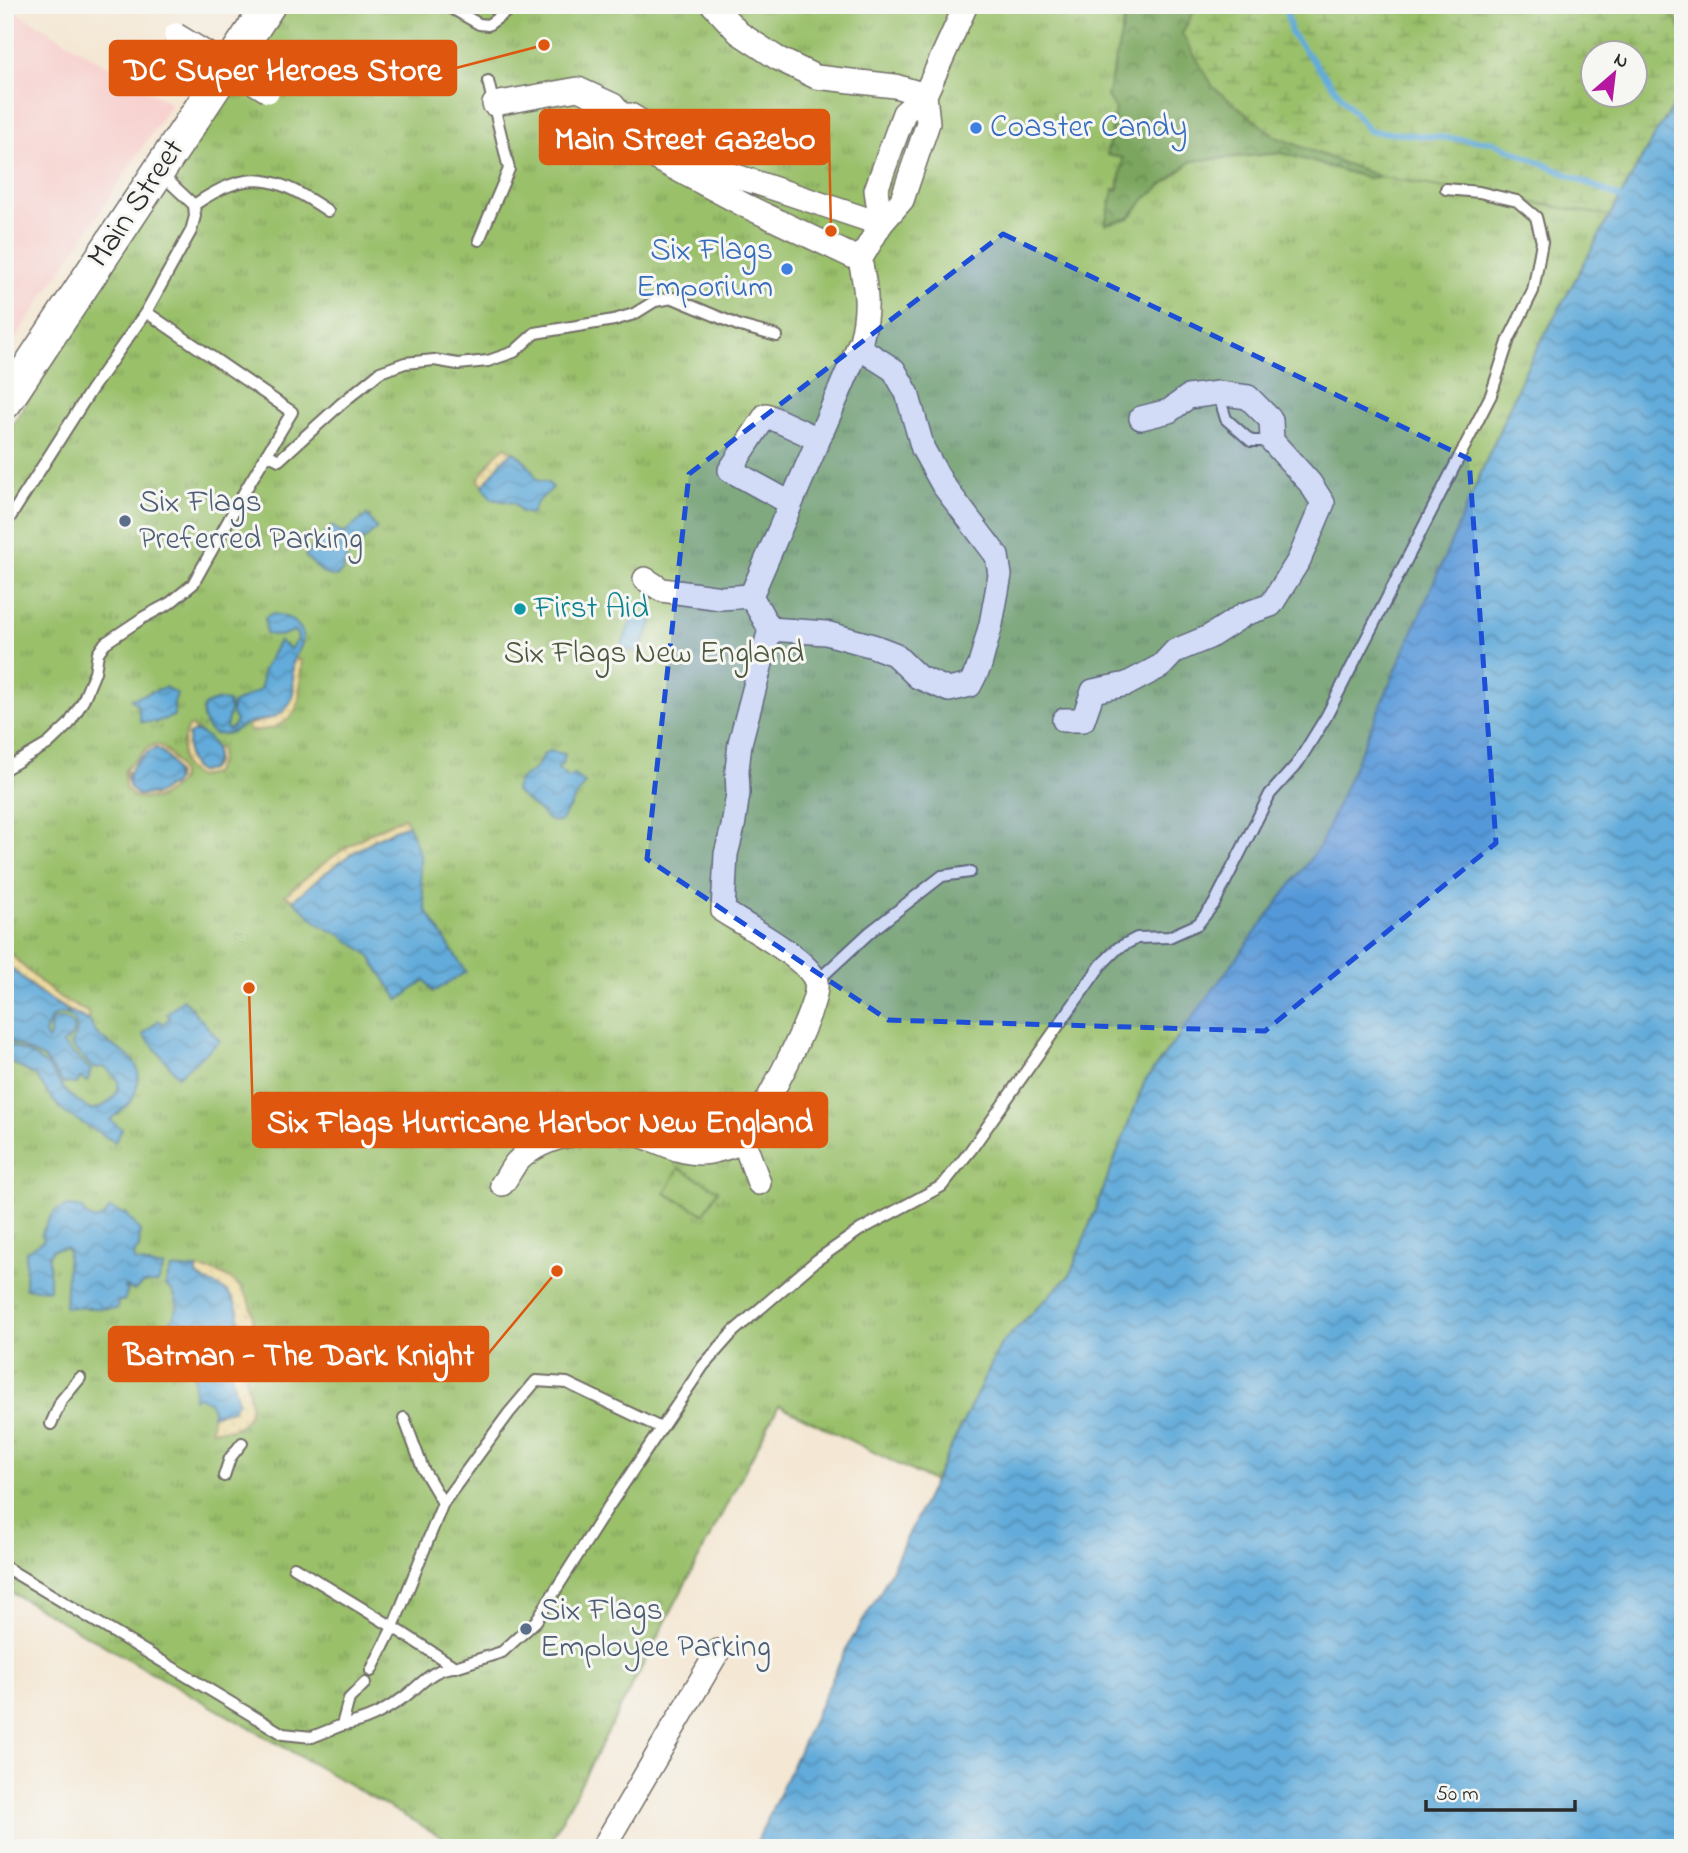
<svg xmlns="http://www.w3.org/2000/svg" width="1688" height="1853" font-family="'Indie Flower',sans-serif">
	<defs>
		<pattern id="grass-tufts" width="24" height="20" patternUnits="userSpaceOnUse" patternTransform="scale(1.75)"><rect width="24" height="20" fill="#9ac06b"/><path d="M3 7l-1-3M5 7V3M7 7l1-3M15 17l-1-3M17 17v-4M19 17l1-3" fill="none" stroke="#7e9c58"/></pattern>
		<pattern id="forest-crowns" width="20" height="18" patternUnits="userSpaceOnUse" patternTransform="scale(1.75)"><rect width="20" height="18" fill="#7ba65f"/><path d="M2 6a3 3 0 1 1 6 0M12 15a3 3 0 1 1 6 0" fill="none" stroke="#65874f"/></pattern>
		<pattern id="wetland-marsh" width="20" height="14" patternUnits="userSpaceOnUse" patternTransform="scale(1.75)"><rect width="20" height="14" fill="#9ac06b"/><path d="M1 5h8M5 5V1M11 12h8M15 12V8" fill="none" stroke="#7e9c58"/></pattern>
		<pattern id="sand-dots" width="8" height="8" patternUnits="userSpaceOnUse" patternTransform="scale(1.75)"><rect width="8" height="8" fill="#eeda9e"/><path d="M2 2h.1M6 6h.1" fill="none" stroke="#cb8" stroke-width="1.8" stroke-linecap="round"/></pattern>
		<pattern id="water-waves" width="16" height="10" patternUnits="userSpaceOnUse" patternTransform="scale(1.75)"><rect width="16" height="10" fill="#62abda"/><path d="M0 5q4-4 8 0t8 0" fill="none" stroke="#518bb1"/></pattern>
	</defs>
	<rect width="100%" height="100%" fill="#f6f6f2"/>
	<filter id="ink" filterUnits="userSpaceOnUse"><feTurbulence type="fractalNoise" baseFrequency=".0143" numOctaves="2"/><feDisplacementMap in="SourceGraphic" scale="14" xChannelSelector="R" yChannelSelector="G"/><feConvolveMatrix kernelMatrix="1 2 1 2 8 2 1 2 1" color-interpolation-filters="sRGB"/></filter>
	<filter id="wash" filterUnits="userSpaceOnUse"><feTurbulence type="fractalNoise" baseFrequency=".00686" numOctaves="4" result="noise"/><feDisplacementMap in="SourceGraphic" scale="28" xChannelSelector="R" yChannelSelector="G"/><feGaussianBlur stdDeviation="1.57" result="paint"/><feColorMatrix in="noise" values="0 0 0 0 0 0 0 0 0 0 0 0 0 0 0 0 0 1.4 0 .05"/><feComposite in="paint" operator="in"/></filter>
	<g filter="url(#wash)">
		<rect width="100%" height="100%" fill="#f4e7d3"/>
		<!-- built -->
		<polygon fill="#f7d0ce" points="5,5 171,104 5,355"/>
		<!-- grass -->
		<path fill="url(#grass-tufts)" stroke="#62764b" stroke-width="2" fill-rule="evenodd" d="M 287,5 L 1683,5 L 1683,92 L 1654,136 L 1525,371 L 1320,846 L 1145,1081 L 1070,1275 L 1001,1344 L 934,1482 L 779,1405 L 547,1848 L 461,1848 L 5,1589 L 5,437 L 122,250 ZM 1594,52 L 1636,52 L 1636,94 L 1594,94 Z"/>
		<!-- forest -->
		<polygon fill="url(#forest-crowns)" stroke="#536845" stroke-width="2" points="1128,5 1197,5 1182,34 1276,137 1381,177 1368,178 1282,153 1192,161 1145,199 1129,218 1105,224 1114,189 1118,190 1123,158 1107,155 1115,109 1107,96"/>
		<!-- wetland -->
		<path fill="url(#wetland-marsh)" stroke="#62764b" stroke-width="2" fill-rule="evenodd" d="M 1197,5 L 1667,5 L 1683,33 L 1683,92 L 1654,136 L 1610,216 L 1381,177 L 1276,137 L 1214,88 L 1182,34 ZM 1594,52 L 1636,52 L 1636,94 L 1594,94 Z"/>
		<!-- sand -->
		<g fill="url(#sand-dots)" stroke="#8c8264" stroke-width="2">
			<polygon points="506,447 513,452 502,461 483,486 478,479 497,453"/>
			<path d="M 294,658 L 302,661 C 297,688 309,714 273,728 C 266,730 258,729 251,732 L 248,727 L 250,724 C 303,713 288,700 294,658 Z"/>
			<path d="M 189,726 L 200,732 L 195,731 L 188,736 C 189,752 184,761 198,772 L 210,770 L 216,763 L 216,748 L 220,748 C 222,759 219,765 213,774 L 198,777 C 193,774 187,771 184,766 C 180,758 183,733 189,726 Z"/>
			<path d="M 156,744 C 166,746 187,771 179,782 C 175,788 163,795 156,799 L 134,797 L 125,788 L 124,772 L 128,774 L 126,778 L 153,796 L 163,791 L 176,780 L 177,774 L 167,756 L 146,754 L 129,773 L 125,770 L 146,749 Z"/>
			<path d="M 404,817 L 408,825 C 364,839 328,871 293,900 L 285,895 C 325,861 356,837 404,817 Z"/>
			<path d="M 5,949 C 31,973 54,999 88,1012 L 90,1021 C 52,1003 35,991 5,962 Z"/>
			<path d="M 197,1269 C 227,1270 255,1291 253,1323 C 252,1340 244,1354 245,1372 C 246,1389 256,1403 246,1419 C 238,1431 224,1430 211,1430 L 212,1415 L 232,1410 L 237,1401 C 231,1379 227,1360 237,1339 L 204,1282 L 197,1275 Z"/>
		</g>
		<!-- pitch -->
		<polygon fill="#9ac06b" stroke="#62764b" stroke-width="2" points="679,1168 718,1190 704,1214 665,1193"/>
		<!-- water -->
		<g fill="url(#water-waves)" stroke="#466b82" stroke-width="2">
			<polygon points="1683,92 1683,1848 754,1848 846,1649 881,1591 1001,1344 1070,1275 1145,1081 1320,846 1525,371 1654,136"/>
			<path d="M 513,452 C 526,459 530,467 537,480 L 548,483 L 553,488 L 537,502 L 531,514 L 521,512 L 514,503 L 492,499 L 483,486 L 502,461 Z"/>
			<polygon points="367,515 377,529 349,552 342,571 336,577 324,574 305,556 332,526 343,534"/>
			<polygon points="634,613 653,620 639,654 621,647"/>
			<path d="M 271,614 C 284,614 303,623 303,638 C 303,648 294,654 293,664 C 292,678 297,693 288,706 C 277,722 259,718 244,725 C 231,732 230,736 214,734 C 205,728 199,714 205,705 L 219,700 L 228,702 L 230,709 L 226,728 L 228,730 L 233,727 L 236,721 L 232,714 L 232,704 L 258,691 L 261,687 L 263,670 L 279,641 L 290,649 L 298,640 L 297,634 L 294,631 L 280,636 L 266,634 L 265,618 Z"/>
			<polygon points="165,687 177,694 174,702 174,716 156,722 141,722 137,704 131,699"/>
			<path d="M 195,731 C 213,737 223,753 210,770 L 199,772 C 184,761 189,752 188,736 Z"/>
			<path d="M 156,748 C 169,755 181,773 172,786 L 166,787 L 157,794 L 138,795 C 115,780 137,757 156,748 Z"/>
			<path d="M 549,751 L 565,754 L 563,765 L 559,765 L 558,769 L 569,778 L 574,775 L 585,783 L 560,822 L 550,821 L 515,791 C 517,776 530,776 538,765 C 542,758 541,756 549,751 Z"/>
			<path d="M 408,825 L 420,854 L 420,874 L 426,910 L 466,972 L 433,992 L 425,980 L 399,1000 L 368,954 L 341,935 L 320,925 L 293,900 C 328,871 364,839 408,825 Z"/>
			<path d="M 5,962 L 36,991 L 68,1011 L 67,1015 L 60,1014 L 51,1018 L 45,1033 L 48,1040 L 50,1037 L 50,1023 C 58,1015 66,1019 73,1025 C 75,1035 70,1039 62,1044 L 91,1070 L 87,1082 L 80,1078 L 77,1084 L 63,1083 L 45,1059 L 5,1039 Z"/>
			<polygon points="183,999 220,1041 178,1076 143,1034 159,1020 162,1024 170,1018 167,1014"/>
			<path d="M 70,1012 L 90,1021 C 97,1050 144,1048 138,1081 C 137,1088 135,1096 130,1102 C 125,1108 116,1114 110,1120 L 122,1129 L 115,1142 L 65,1113 L 52,1099 L 36,1076 L 5,1059 L 5,1043 L 28,1053 L 47,1065 L 67,1093 L 90,1110 C 105,1108 121,1096 118,1080 L 105,1067 L 93,1068 L 70,1045 C 78,1035 81,1024 68,1016 Z"/>
			<path d="M 69,1206 L 82,1208 L 85,1215 L 95,1220 L 105,1216 L 110,1208 L 124,1214 L 126,1213 L 140,1231 L 139,1248 L 135,1252 L 134,1261 L 158,1267 L 164,1266 L 158,1283 L 144,1283 L 134,1291 L 125,1286 L 124,1288 L 128,1290 L 124,1301 L 118,1301 L 117,1309 L 65,1307 L 68,1250 L 65,1248 L 53,1249 L 49,1255 L 49,1290 L 25,1288 L 26,1251 L 44,1240 L 41,1235 C 49,1219 49,1211 69,1206 Z"/>
			<path d="M 171,1269 L 197,1269 L 197,1275 C 206,1285 220,1283 229,1294 C 250,1319 232,1337 231,1363 C 230,1376 234,1388 238,1401 L 232,1410 L 212,1415 L 213,1410 L 209,1401 L 198,1397 L 194,1399 L 194,1367 L 144,1365 L 142,1343 L 145,1342 L 144,1336 L 148,1328 C 167,1329 171,1325 178,1306 L 173,1292 L 165,1285 Z"/>
		</g>
		<g fill="none" stroke-linecap="round" stroke-linejoin="round">
			<!-- stream -->
			<polyline stroke="#62abda" stroke-width="6" points="1285,5 1291,33 1369,131 1493,142 1628,201"/>
		</g>
	</g>
	<g filter="url(#ink)">
		<g fill="none" stroke-linecap="round" stroke-linejoin="round">
			<defs>
				<g id="lane">
					<polyline points="446,5 479,24 488,25 506,12"/>
					<path d="M 194,205 C 249,167 276,176 328,211"/>
					<polyline points="479,240 509,169 488,81"/>
					<polyline points="146,312 191,231 195,216 194,205 161,174"/>
					<polyline points="1218,393 1226,419 1251,441 1272,441"/>
					<polyline points="267,454 279,460 342,403 380,372 405,363 434,360 458,364 488,361 514,352 535,333 614,320 634,314 655,301 673,298 740,326 777,336"/>
					<polyline points="5,525 91,390 146,312 292,412 246,489 193,584 170,603 144,617 105,643 98,653 95,672 83,701 69,724 48,744 5,769"/>
					<polyline points="816,982 870,932 942,876 970,872"/>
					<polyline points="404,1418 423,1469 443,1503"/>
					<polyline points="51,1424 61,1401 80,1378"/>
					<polyline points="224,1476 230,1458 242,1443"/>
					<polyline points="5,1567 283,1734 312,1737 342,1725 349,1699 365,1683"/>
					<polyline points="294,1567 393,1627 443,1503 509,1413 536,1381 567,1383 661,1428"/>
					<polyline points="371,1671 393,1627 455,1667 502,1652 536,1621 607,1509 703,1366 734,1331 817,1260 860,1230 942,1186 970,1151 1101,965 1118,948 1137,938 1169,937 1198,924 1214,904 1270,794 1297,764 1326,717 1491,395 1509,339 1533,291 1542,242 1536,217 1517,201 1479,192 1446,189"/>
					<path d="M 342,1725 C 365,1722 383,1712 403,1698 C 420,1686 432,1668 454,1667"/>
				</g>
				<g id="street">
					<path d="M 494,104 L 578,89 L 613,105 L 658,159 L 746,206 L 860,260 C 867,292 869,308 861,341 L 751,596 L 770,629 L 740,743 L 737,770 L 738,793 L 733,827 L 726,854 L 723,911 C 743,924 810,960 816,982 C 822,1006 759,1116 744,1142 C 731,1146 717,1152 702,1153 C 678,1154 657,1139 635,1134 C 598,1127 544,1133 517,1162 C 511,1168 508,1177 502,1184"/>
					<polyline points="630,115 667,137 709,167 881,224 902,200 928,123 925,95 895,86 816,77 777,58 739,33 713,5"/>
					<polyline points="860,260 881,224 876,190 904,113 925,95 966,5"/>
					<polyline points="790,503 730,470 766,415 818,439"/>
					<polyline points="645,579 662,590 721,598 751,596"/>
					<polyline points="770,629 826,633 873,646 894,654 918,677 949,690 970,685 980,665 991,624 1000,575 997,556 943,485 923,449 907,393 894,370 858,347"/>
					<polyline points="1064,720 1083,720 1093,691 1127,684 1161,666 1175,651 1209,637 1245,614 1271,605 1299,560 1323,503 1310,483 1272,441 1271,420 1248,397 1218,393 1188,397 1169,411 1141,418"/>
					<polyline points="744,1142 759,1183"/>
					<polyline points="603,1848 718,1651"/>
				</g>
				<polyline id="secondary" points="5,403 269,5"/>
			</defs>
			<!-- lane casing -->
			<use href="#lane" stroke="#716d66" stroke-width="14"/>
			<!-- street casing -->
			<use href="#street" stroke="#716d66" stroke-width="26"/>
			<!-- secondary casing -->
			<use href="#secondary" stroke="#716d66" stroke-width="35"/>
			<!-- lane -->
			<use href="#lane" stroke="#fff" stroke-width="10"/>
			<!-- street -->
			<use href="#street" stroke="#fff" stroke-width="23"/>
			<!-- secondary -->
			<use href="#secondary" stroke="#fff" stroke-width="32"/>
			<defs>
				<polyline id="street-bridge" points="176,35 268,91"/>
			</defs>
			<!-- street-bridge casing -->
			<use href="#street-bridge" stroke="#716d66" stroke-width="26" stroke-linecap="butt"/>
			<!-- street-bridge -->
			<use href="#street-bridge" stroke="#fff" stroke-width="23"/>
		</g>
	</g>
	<!-- marked area -->
	<path fill="#1d4ed8" fill-opacity="0.2" stroke="#1d4ed8" stroke-width="5" stroke-dasharray="14 9" stroke-linejoin="round" d="M 1003,234 L 1469,459 L 1496,843 L 1265,1031 L 888,1020 L 647,859 L 689,474 Z"/>
	<!-- markers -->
	<g fill="#3f7fe0" stroke="#f6f6f2" stroke-width="2.5">
		<circle cx="976" cy="128" r="7"/>
		<circle cx="787" cy="269" r="7"/>
	</g>
	<g fill="#5c6f8a" stroke="#f6f6f2" stroke-width="2.5">
		<circle cx="125" cy="521" r="7"/>
		<circle cx="526" cy="1629" r="7"/>
	</g>
	<circle fill="#0f9aa8" stroke="#f6f6f2" stroke-width="2.5" cx="520" cy="609" r="7"/>
	<g text-anchor="middle" dominant-baseline="central" stroke-width="6" stroke-linejoin="round" paint-order="stroke">
		<!-- shop labels -->
		<g font-size="32" fill="#366cbe" stroke="#f6f6f2" text-anchor="start">
			<text x="990" y="128">Coaster Candy</text>
			<text x="773" y="251" text-anchor="end">Six Flags<tspan x="773" dy="37">Emporium</tspan></text>
		</g>
		<!-- street labels -->
		<g font-size="32" fill="#2b2b2b" stroke="#f6f6f2">
			<text transform="translate(137 204) rotate(-56)">Main Street</text>
		</g>
		<!-- service labels -->
		<g font-size="32" fill="#4e5e75" stroke="#f6f6f2" text-anchor="start">
			<text x="139" y="503">Six Flags<tspan x="139" dy="37">Preferred Parking</tspan></text>
			<text x="540" y="1611">Six Flags<tspan x="540" dy="37">Employee Parking</tspan></text>
		</g>
		<!-- culture labels -->
		<g font-size="32" fill="#0d838f" stroke="#f6f6f2" text-anchor="start">
			<text x="534" y="609">First Aid</text>
		</g>
		<!-- park labels -->
		<g font-size="32" fill="#4c583e" stroke="#f6f6f2">
			<text x="654" y="654">Six Flags New England</text>
		</g>
	</g>
	<!-- callouts -->
	<path fill="none" stroke="#df570e" stroke-width="2.5" d="M544 45L456 68M831 231L829 137M249 988L253 1120M557 1271L488 1354"/>
	<g fill="#df570e" stroke="#f6f6f2" stroke-width="2.5">
		<circle cx="544" cy="45" r="7"/>
		<circle cx="831" cy="231" r="7"/>
		<circle cx="249" cy="988" r="7"/>
		<circle cx="557" cy="1271" r="7"/>
	</g>
	<g fill="#df570e" stroke="#df570e" stroke-width="2.5">
		<rect x="110" y="41" width="346" height="54" rx="7"/>
		<rect x="540" y="110" width="289" height="54" rx="7"/>
		<rect x="253" y="1093" width="574" height="54" rx="7"/>
		<rect x="109" y="1327" width="379" height="54" rx="7"/>
	</g>
	<g font-size="33" text-anchor="middle" font-weight="bold" fill="#fff">
		<text x="283" y="80">DC Super Heroes Store</text>
		<text x="685" y="149">Main Street Gazebo</text>
		<text x="540" y="1132">Six Flags Hurricane Harbor New England</text>
		<text x="299" y="1365">Batman - The Dark Knight</text>
	</g>
	<!-- margin -->
	<rect width="1688" height="1853" fill="none" stroke="#f6f6f2" stroke-width="28"/>
	<!-- north arrow -->
	<g transform="translate(1614 74) rotate(28)"><circle r="33" fill="#f6f6f2" stroke="#a5a5a2" stroke-width="2"/>
	<path d="M0-5L12 26L0 18L-12 26Z" fill="#b5179e"/>
	<text y="-10" font-size="19" font-weight="bold" text-anchor="middle" fill="#2b2b2b">N</text>
	</g>
	<!-- scale -->
	<path d="M1426 1800v10h149v-10" fill="none" stroke="#2b2b2b" stroke-width="3.5"/>
	<text x="1436" y="1800" font-size="21" fill="#2b2b2b" stroke="#f6f6f2" stroke-width="5" paint-order="stroke">50 m</text>
</svg>
